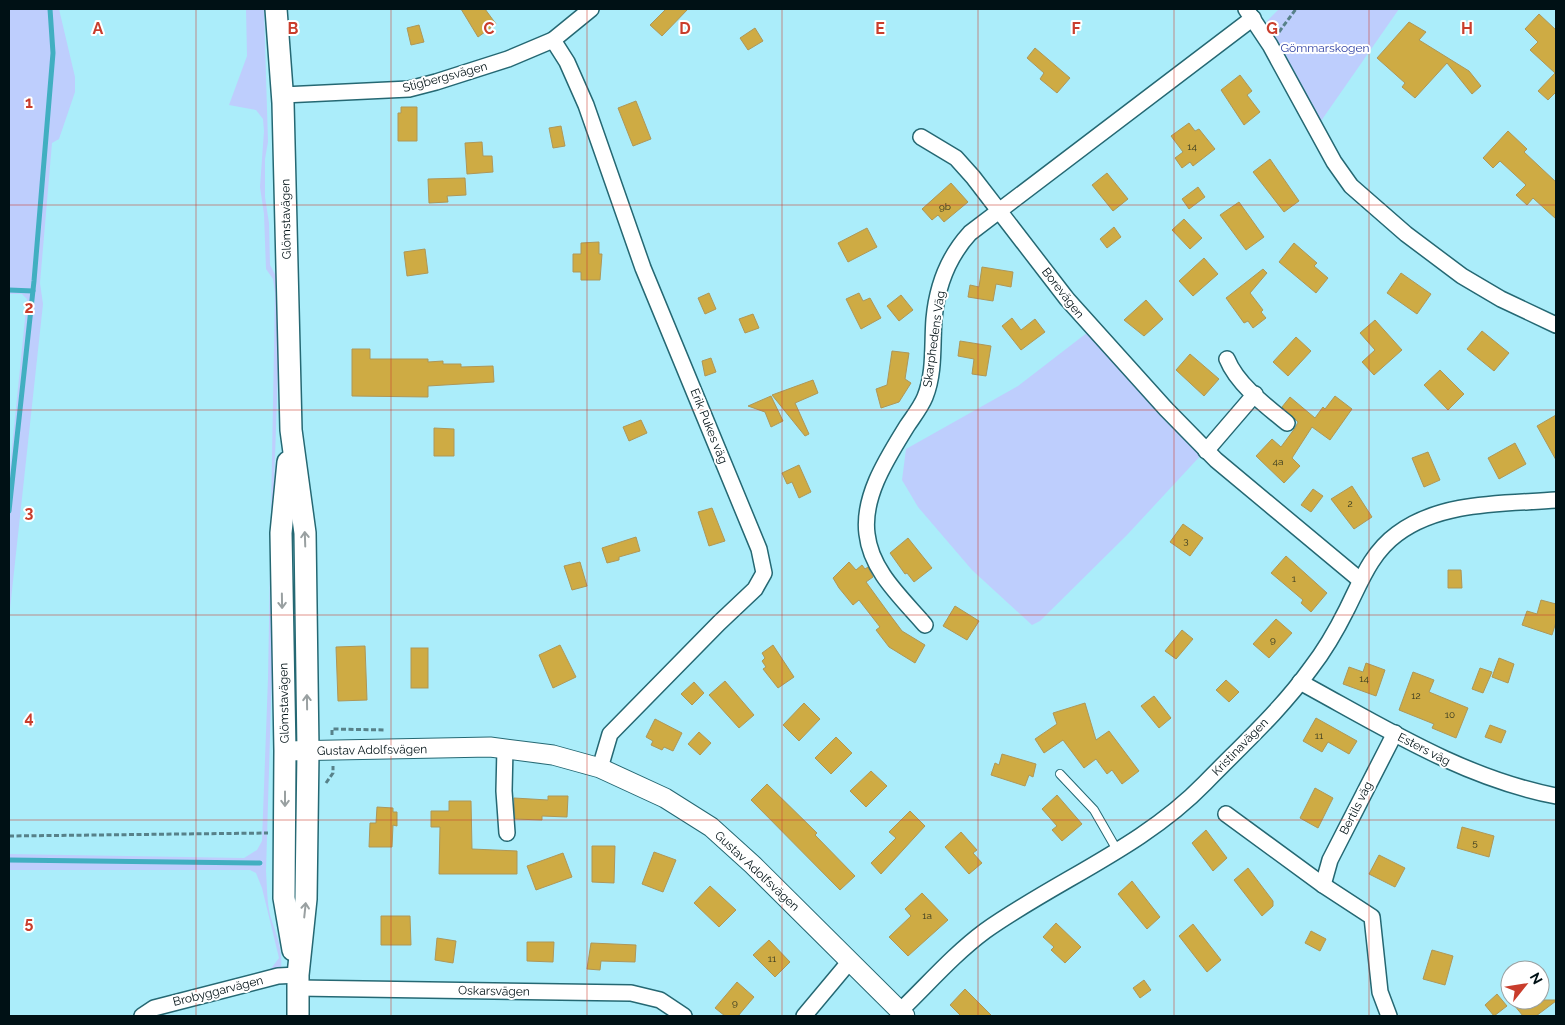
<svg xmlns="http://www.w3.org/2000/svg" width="1565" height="1025" font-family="Raleway,sans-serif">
	<rect width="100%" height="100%" fill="#abedfa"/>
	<!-- green -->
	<g fill="#becefd">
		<polygon points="9,9 59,9 75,77 75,92 59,139 52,143 40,283 43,304 9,618 9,477 27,299 22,294 9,294"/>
		<path d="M 246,9 L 264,9 L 268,142 L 265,159 L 265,197 L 269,223 L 270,265 L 277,278 L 279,340 L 274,486 L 275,568 L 266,871 C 267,886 267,901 270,915 C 276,934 283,949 281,969 L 270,970 L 279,958 L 262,888 L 256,873 L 250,870 L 9,870 L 9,854 L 244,858 L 257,850 L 262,841 L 268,678 L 275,293 L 273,279 L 266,269 L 264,214 L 260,187 L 264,131 L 263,119 L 256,110 L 229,105 L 247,56 Z"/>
		<polygon points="1279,9 1399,9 1321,121 1267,21"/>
		<polygon points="1088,332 1203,453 1127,535 1040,621 1032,625 972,570 918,507 902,480 906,449 1018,386"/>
	</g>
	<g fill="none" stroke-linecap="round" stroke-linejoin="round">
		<!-- stream -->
		<g stroke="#41afc1" stroke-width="5">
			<polyline points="9,290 33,291"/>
			<polyline points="9,511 34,281 53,53 50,9"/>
			<polyline points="9,860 260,863"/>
		</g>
	</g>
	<!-- building -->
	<g fill="#ceab44" stroke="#ad9759">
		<polygon points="461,9 485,9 496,24 478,37"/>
		<polygon points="666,9 688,9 662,36 650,25"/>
		<polygon points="1539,14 1556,30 1556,92 1548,100 1538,91 1555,73 1530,50 1538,42 1525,29"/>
		<polygon points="1409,22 1426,32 1419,40 1469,71 1481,86 1472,94 1447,63 1415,98 1402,87 1405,83 1377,58"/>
		<polygon points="419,25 424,42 411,45 407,28"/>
		<polygon points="755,28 763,41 748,50 740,38"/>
		<polygon points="1035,48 1070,78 1057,93 1040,79 1044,73 1027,58"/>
		<polygon points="1240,75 1252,91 1247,95 1260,112 1244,125 1221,90"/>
		<polygon points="636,101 651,139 633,146 618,108"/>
		<polygon points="401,107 417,107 417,141 398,141 398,113 401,113"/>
		<polygon points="1189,123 1195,131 1199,129 1215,149 1193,166 1190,162 1182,168 1175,158 1183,152 1171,136"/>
		<polygon points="561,126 565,146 553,148 549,128"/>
		<polygon points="1508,131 1527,149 1524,152 1556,182 1556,219 1533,198 1527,205 1516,195 1526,185 1500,161 1493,168 1483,158"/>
		<polygon points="482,142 483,156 492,156 493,172 467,174 465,143"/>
		<polygon points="1270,159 1299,201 1284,212 1253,172"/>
		<polygon points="1107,173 1128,199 1113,211 1092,185"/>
		<polygon points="465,178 466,195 447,196 448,202 429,203 428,179"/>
		<polygon points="951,183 968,202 944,222 938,215 932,220 922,209"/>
		<polygon points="1198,187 1205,197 1189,209 1182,199"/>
		<polygon points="1239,202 1264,237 1246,250 1220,215"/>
		<polygon points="1184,219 1202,238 1190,249 1172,230"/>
		<polygon points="1114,227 1121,237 1107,248 1100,239"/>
		<polygon points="867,228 877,247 848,262 838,243"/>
		<polygon points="599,242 599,254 602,254 600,280 581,280 581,272 573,272 573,254 581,254 581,243"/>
		<polygon points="1294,243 1317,263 1314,266 1328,278 1316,293 1279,262"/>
		<polygon points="425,249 428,273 407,276 404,252"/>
		<polygon points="1204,258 1218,274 1193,296 1179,281"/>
		<polygon points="982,267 1013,272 1011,287 996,284 993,301 968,297 970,285 979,287"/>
		<polygon points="1263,269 1267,273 1250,293 1263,310 1261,312 1266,318 1253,328 1248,321 1244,323 1226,298"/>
		<polygon points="1401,273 1431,294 1417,314 1387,293"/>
		<polygon points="709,293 716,309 705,314 698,298"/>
		<polygon points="859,293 863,301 870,298 881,318 861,329 846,299"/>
		<polygon points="901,295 913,310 899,321 887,306"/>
		<polygon points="1146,300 1163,319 1144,336 1124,320"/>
		<polygon points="753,314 759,328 745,333 739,319"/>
		<polygon points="1012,318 1021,330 1035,319 1045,332 1021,350 1002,326"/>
		<polygon points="1375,320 1402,350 1374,375 1362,362 1375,350 1360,333"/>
		<polygon points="1482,331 1509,353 1494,371 1467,349"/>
		<polygon points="1296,337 1311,351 1288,376 1273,362"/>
		<polygon points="960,341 991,346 986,376 972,374 974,359 958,356"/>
		<polygon points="352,349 370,349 370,359 428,359 428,362 443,361 443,364 461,364 461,367 493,366 494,382 428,386 428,397 352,396"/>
		<polygon points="892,351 909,353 905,379 911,383 899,402 881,408 876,389 887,385"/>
		<polygon points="1190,354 1219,379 1204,396 1176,370"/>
		<polygon points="711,358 716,372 705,376 702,361"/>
		<polygon points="1440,370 1464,394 1448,410 1424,385"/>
		<polygon points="813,380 818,393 795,403 809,434 805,436 772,395"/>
		<polygon points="771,396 783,421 771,427 765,412 748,406"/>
		<polygon points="1335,396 1352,409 1330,440 1312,427 1292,458 1300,466 1284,483 1256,456 1272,439 1281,447 1295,428 1298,422 1282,407 1290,397 1315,418 1323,407 1325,409"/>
		<polygon points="1556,415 1556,460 1537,426"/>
		<polygon points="641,420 647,433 629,441 623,427"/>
		<polygon points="434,428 454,429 454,456 434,456"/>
		<polygon points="1515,443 1526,464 1499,479 1488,458"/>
		<polygon points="1428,452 1440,480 1424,487 1412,458"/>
		<polygon points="799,465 811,492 799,498 792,482 787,484 782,473"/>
		<polygon points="1352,486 1372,517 1354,529 1331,499"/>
		<polygon points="1313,489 1323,496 1311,512 1301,505"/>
		<polygon points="712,508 725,541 709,546 698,512"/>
		<polygon points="1183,524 1203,538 1190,556 1170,542"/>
		<polygon points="636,537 640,551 619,557 619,560 607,563 602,548"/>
		<polygon points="908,538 932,568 914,582 907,573 905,574 890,553"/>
		<polygon points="1286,556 1327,593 1311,612 1301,603 1303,600 1271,573"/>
		<polygon points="580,562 587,586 572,590 564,566"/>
		<polygon points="849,562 856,570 862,565 865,569 868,567 873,577 866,582 890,615 902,631 925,645 915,663 889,647 876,630 880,627 859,600 853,605 839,588 833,578"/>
		<polygon points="1448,570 1461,570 1462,588 1448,588"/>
		<polygon points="1541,600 1556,604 1556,622 1552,635 1522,625 1527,611 1537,614"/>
		<polygon points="955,606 979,621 967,640 943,626"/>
		<polygon points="1276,619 1292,633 1269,658 1253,644"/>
		<polygon points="1182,630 1193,639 1176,659 1165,651"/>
		<polygon points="560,645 576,677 553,688 539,655"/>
		<polygon points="773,645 794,677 778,688 763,669 766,667 762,661 765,658 762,653"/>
		<polygon points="365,646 367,700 338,701 336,647"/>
		<rect x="411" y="648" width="17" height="40"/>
		<polygon points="1499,658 1514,664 1508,683 1492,677"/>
		<polygon points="1366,663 1385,670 1376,696 1343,684 1349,667 1363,672"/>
		<polygon points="1480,668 1492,672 1483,693 1472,689"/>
		<polygon points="1413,672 1434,680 1429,692 1468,708 1456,738 1432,728 1434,724 1399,710"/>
		<polygon points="1226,680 1239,692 1229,702 1216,690"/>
		<polygon points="725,681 754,715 739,728 709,695"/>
		<polygon points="694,682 704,693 692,705 681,694"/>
		<polygon points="1154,696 1171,718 1159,728 1141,706"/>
		<polygon points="804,703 820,719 799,741 783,725"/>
		<polygon points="1085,703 1096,740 1109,731 1139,771 1122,784 1112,770 1107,774 1096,759 1084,768 1063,740 1044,753 1035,739 1057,724 1053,713"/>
		<polygon points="1316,718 1357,741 1349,754 1328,742 1322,752 1303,741"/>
		<polygon points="655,719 682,733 673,751 664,747 662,750 651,745 653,741 646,737"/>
		<polygon points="1490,725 1506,731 1501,743 1485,737"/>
		<polygon points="699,732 711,743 700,755 688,744"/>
		<polygon points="836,737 852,753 831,774 815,758"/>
		<polygon points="1002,754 1036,764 1033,777 1029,775 1025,786 991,775 995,763 999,765"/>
		<polygon points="871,771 887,786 866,807 850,791"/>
		<polygon points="767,784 817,833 815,835 855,876 840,890 751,800"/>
		<polygon points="1315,788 1333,798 1318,828 1300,818"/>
		<polygon points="1057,795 1082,824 1062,841 1052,830 1057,826 1042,809"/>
		<polygon points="548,796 568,796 567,817 542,816 542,820 515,819 514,798 548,800"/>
		<polygon points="449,801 471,801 472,849 517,851 517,874 439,874 440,827 431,827 431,811 449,811"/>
		<polygon points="377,807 393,808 393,812 397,812 397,826 393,825 392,847 369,847 370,823 376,823"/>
		<polygon points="910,811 925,826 881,874 871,863 896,838 889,832"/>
		<polygon points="1462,827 1494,836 1489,857 1457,848"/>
		<polygon points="1206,830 1227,858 1213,871 1192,843"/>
		<polygon points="961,832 977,850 973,853 982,863 969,874 945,847"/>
		<polygon points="592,846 615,846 614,883 592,882"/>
		<polygon points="654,852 676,860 663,892 642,884"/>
		<polygon points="563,853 572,877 536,890 527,866"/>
		<polygon points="1379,855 1405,868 1395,887 1369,874"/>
		<polygon points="1248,868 1273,901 1273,906 1262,916 1234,880"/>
		<polygon points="1132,881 1160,917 1147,929 1118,894"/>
		<polygon points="710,886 736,910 719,927 694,903"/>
		<polygon points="922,893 948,920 908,956 889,937 911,916 905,909"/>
		<polygon points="381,916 410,916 411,945 381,945"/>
		<polygon points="1056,923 1081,947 1065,963 1051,950 1054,947 1043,937"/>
		<polygon points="1193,924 1221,960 1207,972 1179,936"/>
		<polygon points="1311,931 1326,939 1320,951 1305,943"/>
		<polygon points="437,938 456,941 453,963 435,960"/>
		<polygon points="769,940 790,962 775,977 753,955"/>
		<polygon points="527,942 554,942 553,962 527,961"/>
		<polygon points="591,943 636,945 635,962 601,961 600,970 587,969"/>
		<polygon points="1432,950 1453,956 1445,985 1423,979"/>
		<polygon points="1144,980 1151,990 1140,998 1133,988"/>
		<polygon points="737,982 754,997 738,1016 725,1016 715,1008"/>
		<polygon points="965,989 992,1016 961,1016 950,1005"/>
		<polygon points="1497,994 1507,1006 1494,1016 1485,1005"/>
		<polygon points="1510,1000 1556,1000 1556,1001 1536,1016 1523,1016"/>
	</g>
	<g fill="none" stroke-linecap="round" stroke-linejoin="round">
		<defs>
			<polyline id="service" points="1060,774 1094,810 1117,850"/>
			<g id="minor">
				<polyline points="1246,9 1270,45 1334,162 1351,186 1406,234 1462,276 1501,299 1556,325"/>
				<polyline points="553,40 567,62 586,105 643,268 759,549 764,573 755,589 719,623 610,734 600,768"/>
				<polyline points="283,95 409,89 436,82 508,59 553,40 591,9"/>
				<polyline points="921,137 956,158 973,177 1067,299 1166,409 1216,460 1360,580"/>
				<path d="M 1227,359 C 1237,384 1266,406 1287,423"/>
				<polyline points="1206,451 1255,394"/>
				<path d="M 925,625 C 902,598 871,571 867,534 C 862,496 888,457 907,426 C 913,417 921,407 925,397 C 935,372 932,345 934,319 C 937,286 948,257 970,233 L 1253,18"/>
				<path d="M 1300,682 C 1383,727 1463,778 1556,796"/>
				<polyline points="505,748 504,791 507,833"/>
				<polyline points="1226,814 1323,885 1372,917 1380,992 1389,1016"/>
				<polyline points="1323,885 1330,860 1395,733"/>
				<polyline points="298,988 631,993 660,1000 684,1016"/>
				<path d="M 900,1011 C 928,984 954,954 985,931 C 1057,880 1143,847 1205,783 C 1241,746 1281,710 1311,668 C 1325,650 1337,629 1347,609 C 1361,581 1371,553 1397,534 C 1441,501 1504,504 1556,500"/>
				<polyline points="142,1016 154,1008 278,976 298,975"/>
				<polyline points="804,1016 850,961"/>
			</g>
			<polyline id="tertiary" points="285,751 490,747 553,755 600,768 665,798 711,827 753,865 905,1016"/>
			<g id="secondary">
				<polyline points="276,9 283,103 291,430 305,533 308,751 306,899 298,975 298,1016"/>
				<polyline points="288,462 281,533 285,751 284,898 293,950"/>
			</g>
		</defs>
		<!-- service casing -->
		<use href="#service" stroke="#256873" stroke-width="10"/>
		<!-- minor casing -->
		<use href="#minor" stroke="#256873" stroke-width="18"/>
		<!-- tertiary casing -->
		<use href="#tertiary" stroke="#256873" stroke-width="21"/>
		<!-- secondary casing -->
		<use href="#secondary" stroke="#256873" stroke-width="24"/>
		<!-- path -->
		<g stroke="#578189" stroke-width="3" stroke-dasharray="5 2.5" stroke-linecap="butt">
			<polyline points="1279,32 1296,9"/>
			<polyline points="332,735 332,729 386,730"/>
			<polyline points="326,783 333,773 333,766"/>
			<polyline points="9,836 268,833"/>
		</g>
		<!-- service -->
		<use href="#service" stroke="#fff" stroke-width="8"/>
		<!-- minor -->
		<use href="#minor" stroke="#fff" stroke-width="15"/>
		<!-- tertiary -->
		<use href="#tertiary" stroke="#fff" stroke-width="19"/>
		<!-- secondary -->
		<use href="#secondary" stroke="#fff" stroke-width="21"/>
	</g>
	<!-- one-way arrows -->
	<defs><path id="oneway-shaft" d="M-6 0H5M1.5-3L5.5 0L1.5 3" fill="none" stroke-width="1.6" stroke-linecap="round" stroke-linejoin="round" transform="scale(1.25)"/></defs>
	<g stroke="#99a0a1">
		<use href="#oneway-shaft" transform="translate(305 539) rotate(-92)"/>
		<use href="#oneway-shaft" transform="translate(282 601) rotate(89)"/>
		<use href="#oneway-shaft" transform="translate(307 702) rotate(-91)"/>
		<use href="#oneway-shaft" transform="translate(285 799) rotate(90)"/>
		<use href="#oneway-shaft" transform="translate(305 910) rotate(-84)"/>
	</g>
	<!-- grid -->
	<path fill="none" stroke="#c93d2c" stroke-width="1" stroke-opacity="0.55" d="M 196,9 L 196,1016M 391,9 L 391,1016M 587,9 L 587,1016M 782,9 L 782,1016M 978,9 L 978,1016M 1174,9 L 1174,1016M 1369,9 L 1369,1016M 9,205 L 1556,205M 9,410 L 1556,410M 9,615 L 1556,615M 9,820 L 1556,820"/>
	<g text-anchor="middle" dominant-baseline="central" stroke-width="4" stroke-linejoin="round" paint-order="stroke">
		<!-- number labels -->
		<g font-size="10" fill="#343821">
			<text x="1192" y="146">14</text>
			<text x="945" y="206">9b</text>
			<text x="1278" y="461">4a</text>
			<text x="1350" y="503">2</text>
			<text x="1186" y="540">3</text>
			<text x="1294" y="578">1</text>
			<text x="1273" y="639">9</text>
			<text x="1364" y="678">14</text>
			<text x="1416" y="695">12</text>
			<text x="1450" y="714">10</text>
			<text x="1319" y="735">11</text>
			<text x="1475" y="842">5</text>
			<text x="927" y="915">1a</text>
			<text x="772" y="958">11</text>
			<text x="735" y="1002">9</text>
		</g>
		<!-- park labels -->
		<g font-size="12" fill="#3042a3" stroke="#fff">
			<text x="1325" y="48">Gömmarskogen</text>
		</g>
		<!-- street labels -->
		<g font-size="12" fill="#001115" stroke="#fff">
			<text transform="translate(445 77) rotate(-15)">Stigbergsvägen</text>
			<text transform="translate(286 219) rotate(-91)">Glömstavägen</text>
			<text transform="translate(1063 293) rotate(52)">Borevägen</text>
			<text transform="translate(934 339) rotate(-82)">Skarphedens Väg</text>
			<text transform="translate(709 426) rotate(68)">Erik Pukes väg</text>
			<text transform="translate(284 703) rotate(-91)">Glömstavägen</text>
			<text transform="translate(1240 747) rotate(-46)">Kristinavägen</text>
			<text transform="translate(1424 749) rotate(27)">Esters väg</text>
			<text transform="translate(372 750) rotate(-1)">Gustav Adolfsvägen</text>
			<text transform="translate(1356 808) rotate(-63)">Bertils väg</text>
			<text transform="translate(757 871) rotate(43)">Gustav Adolfsvägen</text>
			<text transform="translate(218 991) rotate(-14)">Brobyggarvägen</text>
			<text transform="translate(494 991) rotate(1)">Oskarsvägen</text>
		</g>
	</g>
	<g font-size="16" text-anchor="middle" font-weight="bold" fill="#c93d2c" stroke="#fff" stroke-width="4" stroke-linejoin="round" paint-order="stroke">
		<text x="98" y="34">A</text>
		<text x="293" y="34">B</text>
		<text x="489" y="34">C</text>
		<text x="685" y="34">D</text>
		<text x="880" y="34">E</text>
		<text x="1076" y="34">F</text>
		<text x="1272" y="34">G</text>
		<text x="1467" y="34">H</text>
		<text x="29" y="108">1</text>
		<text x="29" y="313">2</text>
		<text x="29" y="518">3</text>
		<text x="29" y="723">4</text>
		<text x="29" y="928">5</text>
	</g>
	<!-- border -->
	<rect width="1565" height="1025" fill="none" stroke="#001115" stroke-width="20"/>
	<!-- north arrow -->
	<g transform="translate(1525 985) rotate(60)"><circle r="24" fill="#ffffff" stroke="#99a0a1"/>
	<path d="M0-4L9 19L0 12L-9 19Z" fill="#c93d2c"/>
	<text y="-8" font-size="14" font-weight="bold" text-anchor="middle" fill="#001115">N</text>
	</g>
</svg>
